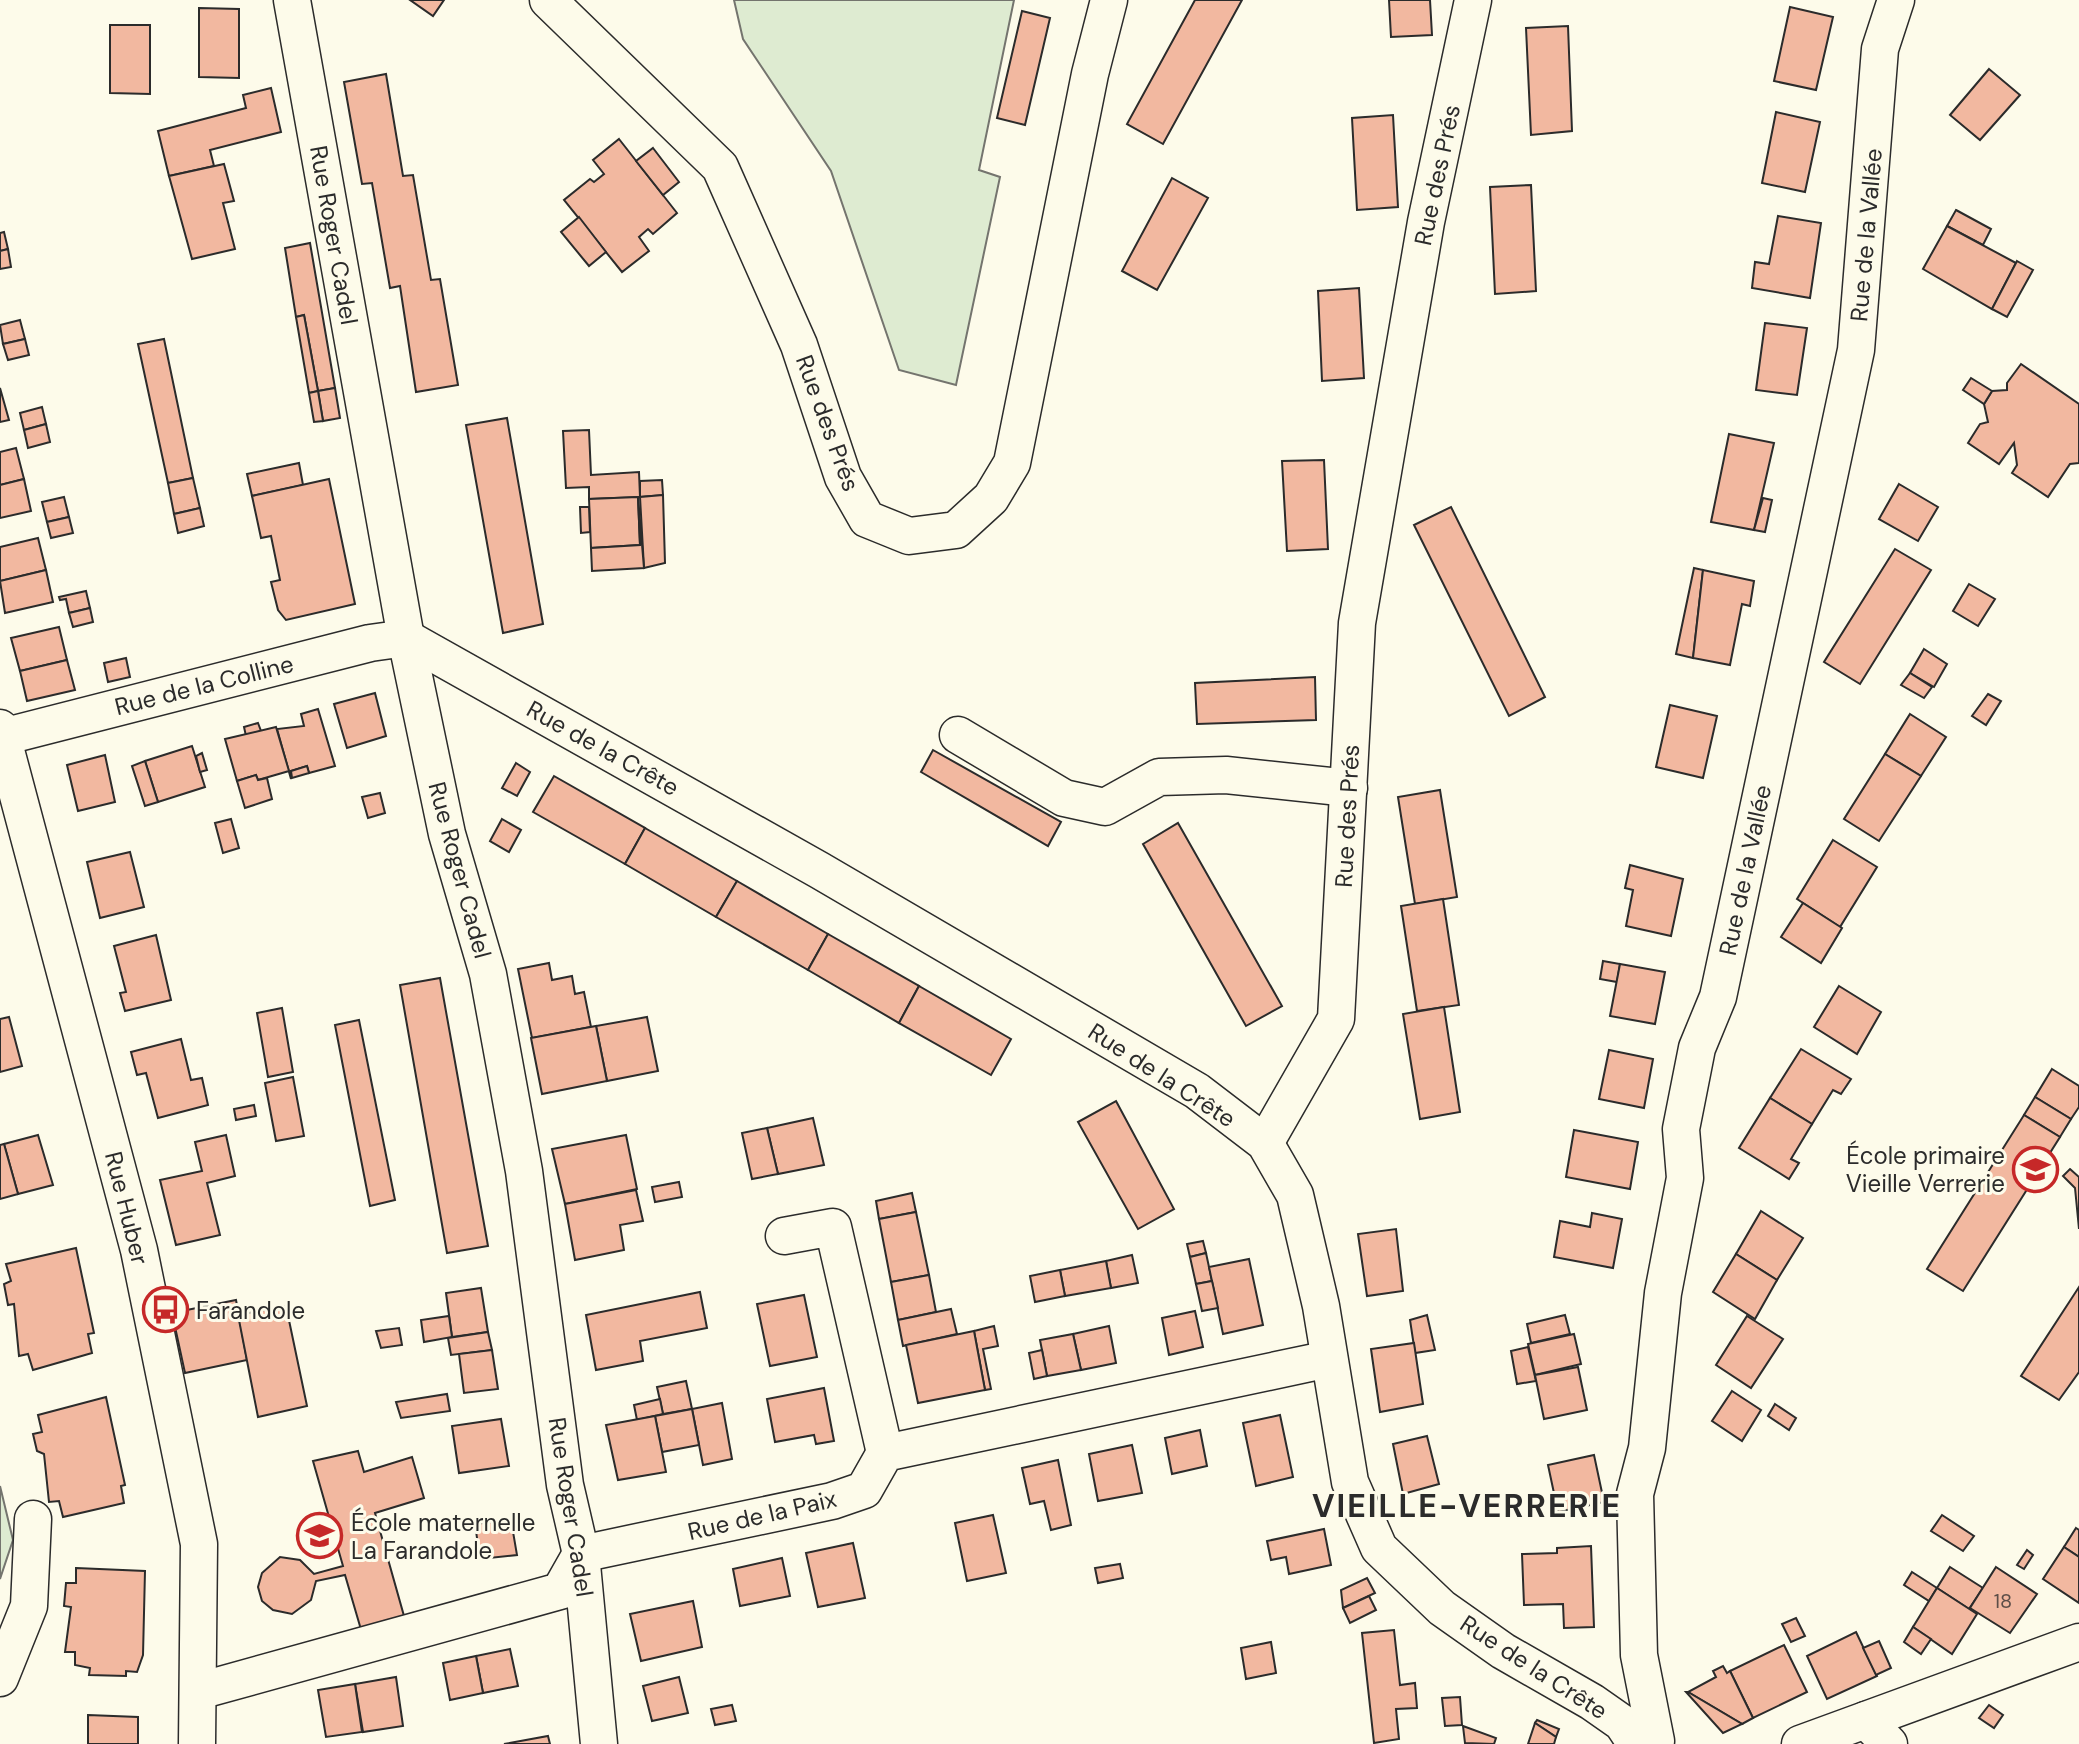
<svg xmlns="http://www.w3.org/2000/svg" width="2079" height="1744" font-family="'DM Sans',sans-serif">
	<rect width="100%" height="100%" fill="#fdfbea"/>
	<!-- green -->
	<g fill="#deebd1" stroke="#74746e" stroke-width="2">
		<polygon points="734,0 1014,0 979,170 1000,177 956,385 899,370 831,171 743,39"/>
		<polygon points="0,1486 13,1540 0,1579"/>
	</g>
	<!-- building -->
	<g fill="#f2b8a0" stroke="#2b2b2b" stroke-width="2">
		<polygon points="410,0 444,0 433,16"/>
		<polygon points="1195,0 1242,0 1163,144 1127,124"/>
		<polygon points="1389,0 1430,0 1432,35 1391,37"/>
		<polygon points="1790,7 1833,17 1816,90 1774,81"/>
		<polygon points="199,8 239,9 239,78 199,77"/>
		<polygon points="1022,11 1050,18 1025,125 997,118"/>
		<polygon points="110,25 150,25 150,94 110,93"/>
		<polygon points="1568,26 1572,131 1531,135 1526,28"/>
		<polygon points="1989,69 2020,95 1980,140 1950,115"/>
		<polygon points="386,74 403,176 413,175 431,280 440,279 458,385 416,392 400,286 390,288 372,183 362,184 344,82"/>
		<polygon points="271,88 281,132 210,150 214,166 169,176 158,131 246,108 243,95"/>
		<polygon points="1776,112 1820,122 1805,192 1762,183"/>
		<polygon points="1393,115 1398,207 1357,210 1352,118"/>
		<polygon points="619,139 677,213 653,234 648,229 639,237 649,251 622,272 564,200 590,179 594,182 604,174 593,160"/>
		<polygon points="653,148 679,182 663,195 636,161"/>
		<polygon points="224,164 234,201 223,203 235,249 192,259 169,176"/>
		<polygon points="1172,178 1208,198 1157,290 1122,271"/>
		<polygon points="1531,185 1536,291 1495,294 1490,187"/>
		<polygon points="1956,210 1991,229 1983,245 1947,226"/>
		<polygon points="1778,216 1821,223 1810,298 1752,288 1755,262 1769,264"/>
		<polygon points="579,217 606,252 589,266 561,232"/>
		<polygon points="1947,226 2016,263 1992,309 1923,269"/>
		<polygon points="4,232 8,249 0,251 0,233"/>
		<polygon points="310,243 335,388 318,391 304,315 296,317 285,248"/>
		<polygon points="8,249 11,267 0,269 0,251"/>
		<polygon points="2017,261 2033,270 2007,317 1992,309"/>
		<polygon points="1359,288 1364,378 1322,381 1318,291"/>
		<polygon points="304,315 318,391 309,393 296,317"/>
		<polygon points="20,320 25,339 3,344 0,325"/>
		<polygon points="1765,323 1807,328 1797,395 1756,390"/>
		<polygon points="25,339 29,355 8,360 3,344"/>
		<polygon points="164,339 193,478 168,483 138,344"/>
		<polygon points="2021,364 2079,404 2079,463 2070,464 2048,497 2012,473 2017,465 2014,443 1999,464 1968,443 1980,424 1988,422 1984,404 1992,391 2007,390 2007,383"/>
		<polygon points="1971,378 1992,391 1984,404 1963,390"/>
		<polygon points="0,388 9,420 0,422"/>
		<polygon points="335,388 340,418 323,421 318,391"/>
		<polygon points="318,391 323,421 314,422 309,393"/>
		<polygon points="42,407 46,424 24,430 20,413"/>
		<polygon points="507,418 543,624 503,633 466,425"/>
		<polygon points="46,424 50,442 28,448 24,430"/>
		<polygon points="589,430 591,475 639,472 640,497 589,499 589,487 566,488 563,431"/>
		<polygon points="1729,434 1774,443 1754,530 1711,522"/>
		<polygon points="16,448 24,479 0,485 0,452"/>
		<polygon points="1324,460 1328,549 1287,551 1282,461"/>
		<polygon points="299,463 303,485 252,496 247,474"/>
		<polygon points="193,478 200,508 174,514 168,483"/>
		<polygon points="24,479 31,511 0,518 0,485"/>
		<polygon points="329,479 355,604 286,620 278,610 271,582 280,580 271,536 261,538 252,496"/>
		<polygon points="662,480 663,495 640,497 640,481"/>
		<polygon points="1899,484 1938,507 1918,541 1879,519"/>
		<polygon points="663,495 665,563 644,568 640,497"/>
		<polygon points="64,497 69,517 47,522 42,502"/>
		<polygon points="638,497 640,545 591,548 589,499"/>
		<polygon points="638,497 644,568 592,571 591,548 640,545"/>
		<polygon points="1763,498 1772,500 1765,532 1754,530"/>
		<polygon points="580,507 589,507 590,532 581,533"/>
		<polygon points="1451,507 1545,697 1509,716 1414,525"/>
		<polygon points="200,508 204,526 178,533 174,514"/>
		<polygon points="69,517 73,533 51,538 47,522"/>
		<polygon points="38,538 46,570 0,581 0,547"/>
		<polygon points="1895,549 1931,570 1860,684 1824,662"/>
		<polygon points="1694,568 1703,570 1693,658 1676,654"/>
		<polygon points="46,570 53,602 5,613 0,581"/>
		<polygon points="1703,570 1754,581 1750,606 1742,604 1730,665 1693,658"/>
		<polygon points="1969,584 1995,599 1978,626 1953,611"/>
		<polygon points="86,591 90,608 69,613 66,599 60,600 59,597"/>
		<polygon points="90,608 93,622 73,627 69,613"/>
		<polygon points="59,627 67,660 20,671 11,638"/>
		<polygon points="1924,649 1947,664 1934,687 1910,673"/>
		<polygon points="126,658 130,677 108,682 104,663"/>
		<polygon points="67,660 75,690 27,701 20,671"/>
		<polygon points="1910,673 1932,687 1924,698 1901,685"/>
		<polygon points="1315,677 1316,720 1197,724 1195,683"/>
		<polygon points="375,693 386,736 347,748 334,704"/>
		<polygon points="1988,694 2001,701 1986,725 1972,716"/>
		<polygon points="1670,705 1717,716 1703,778 1656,767"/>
		<polygon points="318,709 335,766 309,773 307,766 291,771 291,779 277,729 304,726 301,714"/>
		<polygon points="1910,714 1946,737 1921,776 1885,754"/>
		<polygon points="258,723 261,731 246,736 244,727"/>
		<polygon points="276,727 289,771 258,780 256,775 237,781 225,739"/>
		<polygon points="192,746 205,787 158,802 145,761"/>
		<polygon points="933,750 1061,822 1048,846 921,772"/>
		<polygon points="202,753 207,770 200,772 196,756"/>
		<polygon points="1885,754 1921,776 1879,841 1844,819"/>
		<polygon points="105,755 115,802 78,811 67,765"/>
		<polygon points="145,761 158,802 145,806 132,766"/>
		<polygon points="516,763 530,772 517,796 502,788"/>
		<polygon points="307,766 309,773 292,778 291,771"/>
		<polygon points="256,775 258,780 267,778 272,799 245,808 237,781"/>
		<polygon points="554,776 645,828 625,864 533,812"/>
		<polygon points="1440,790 1457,897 1415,904 1398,797"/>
		<polygon points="380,793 385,813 368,818 362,797"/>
		<polygon points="231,819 239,848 223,853 215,823"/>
		<polygon points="502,819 521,830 509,852 490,841"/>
		<polygon points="1178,823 1282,1006 1246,1026 1143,844"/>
		<polygon points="645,828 737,881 716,917 625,864"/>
		<polygon points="1833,840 1877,867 1840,927 1797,899"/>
		<polygon points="130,852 144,907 100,918 87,862"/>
		<polygon points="1630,865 1683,879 1671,936 1626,926 1633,890 1625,888"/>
		<polygon points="737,881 828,934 808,970 716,917"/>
		<polygon points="1443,899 1459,1005 1417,1011 1401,906"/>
		<polygon points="1803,903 1842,928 1821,963 1781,937"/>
		<polygon points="828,934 919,986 899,1023 808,970"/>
		<polygon points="156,935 171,1000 125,1011 120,993 126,992 114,946"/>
		<polygon points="1603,961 1620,964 1617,982 1600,979"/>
		<polygon points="549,963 552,980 572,976 575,994 584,992 591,1027 532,1038 518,969"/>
		<polygon points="1620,964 1665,972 1655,1024 1610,1016"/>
		<polygon points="440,978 488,1246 447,1253 400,985"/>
		<polygon points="919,986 1011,1039 991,1075 899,1023"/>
		<polygon points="1839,986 1881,1012 1857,1054 1814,1027"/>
		<polygon points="1444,1007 1460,1112 1420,1119 1403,1014"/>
		<polygon points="282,1008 293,1072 268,1077 257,1013"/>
		<polygon points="9,1017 22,1066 0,1072 0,1019"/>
		<polygon points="647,1017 658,1071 607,1081 596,1026"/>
		<polygon points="359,1020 395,1200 370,1206 335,1025"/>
		<polygon points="596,1026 607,1081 542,1094 531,1038"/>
		<polygon points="181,1039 191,1080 202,1078 208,1105 158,1118 146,1073 137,1075 131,1052"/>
		<polygon points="1801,1049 1851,1079 1841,1094 1833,1090 1812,1124 1770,1098"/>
		<polygon points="1609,1050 1653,1059 1644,1108 1599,1099"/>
		<polygon points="2052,1069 2079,1086 2079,1107 2071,1119 2035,1097"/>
		<polygon points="293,1077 304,1136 276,1141 265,1083"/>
		<polygon points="2035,1097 2071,1119 2060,1137 2024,1115"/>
		<polygon points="1770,1098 1812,1124 1791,1159 1799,1163 1789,1179 1739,1148"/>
		<polygon points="1116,1101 1174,1209 1138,1229 1078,1122"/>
		<polygon points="254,1105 256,1116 236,1120 234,1109"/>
		<polygon points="2024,1115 2060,1137 1963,1291 1927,1269"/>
		<polygon points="813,1118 824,1165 778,1174 767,1128"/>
		<polygon points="767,1128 778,1174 752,1179 742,1133"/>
		<polygon points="1574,1130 1638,1142 1630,1189 1566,1177"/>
		<polygon points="38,1135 53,1185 18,1194 4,1144"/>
		<polygon points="226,1135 235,1176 207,1183 220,1235 176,1245 160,1180 202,1171 195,1142"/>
		<polygon points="626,1135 637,1189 565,1204 552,1149"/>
		<polygon points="4,1144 18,1194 0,1199 0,1145"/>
		<polygon points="2070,1169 2079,1177 2079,1229 2075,1188 2063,1176"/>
		<polygon points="679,1182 682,1197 655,1202 652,1187"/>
		<polygon points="636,1190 643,1221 620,1225 624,1250 575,1260 565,1204"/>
		<polygon points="912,1193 916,1212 879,1219 876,1201"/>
		<polygon points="1761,1211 1803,1238 1777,1280 1736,1254"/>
		<polygon points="916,1212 929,1275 891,1282 879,1219"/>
		<polygon points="1592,1213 1622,1219 1613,1268 1554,1257 1560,1221 1590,1227"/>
		<polygon points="1396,1229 1403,1291 1367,1296 1358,1234"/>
		<polygon points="1203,1241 1206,1253 1190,1257 1187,1244"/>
		<polygon points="76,1248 94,1333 88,1334 92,1353 33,1370 28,1354 19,1356 14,1304 8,1305 4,1284 11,1281 6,1264"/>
		<polygon points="1206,1253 1212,1281 1196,1284 1190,1257"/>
		<polygon points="1736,1254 1777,1280 1755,1319 1713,1292"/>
		<polygon points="1132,1255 1138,1283 1111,1288 1106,1261"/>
		<polygon points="1249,1259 1263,1325 1223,1334 1209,1267"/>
		<polygon points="1106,1261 1111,1288 1065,1296 1060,1270"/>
		<polygon points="1060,1270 1065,1296 1035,1302 1030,1276"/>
		<polygon points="929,1275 936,1312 898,1320 891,1282"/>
		<polygon points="1212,1281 1218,1308 1202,1311 1196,1284"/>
		<polygon points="2079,1287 2079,1372 2059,1400 2021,1376"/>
		<polygon points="481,1288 488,1332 452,1337 446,1293"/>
		<polygon points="700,1292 707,1328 640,1341 643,1361 596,1370 586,1315"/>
		<polygon points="804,1295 817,1357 770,1366 757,1304"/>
		<polygon points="236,1300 247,1360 185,1373 172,1313"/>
		<polygon points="286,1306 307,1406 258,1417 238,1315"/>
		<polygon points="951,1309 957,1334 903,1346 898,1320"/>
		<polygon points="1195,1311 1203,1347 1169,1355 1162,1318"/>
		<polygon points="1427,1315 1435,1350 1415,1353 1410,1320"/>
		<polygon points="1565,1315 1570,1334 1531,1343 1527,1324"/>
		<polygon points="449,1316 452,1337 424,1342 421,1320"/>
		<polygon points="1747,1316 1783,1339 1751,1388 1716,1365"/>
		<polygon points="994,1326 998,1346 983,1349 991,1389 985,1390 974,1331"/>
		<polygon points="1109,1326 1116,1363 1081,1370 1073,1334"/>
		<polygon points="399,1328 402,1345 381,1348 376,1331"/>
		<polygon points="974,1331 985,1390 918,1403 906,1345"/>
		<polygon points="488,1332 492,1350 451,1355 448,1338"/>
		<polygon points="1073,1334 1081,1370 1047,1376 1040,1340"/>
		<polygon points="1574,1334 1581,1364 1535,1375 1528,1344"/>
		<polygon points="1414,1343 1423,1404 1380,1412 1371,1349"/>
		<polygon points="1528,1347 1536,1381 1517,1384 1511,1351"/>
		<polygon points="492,1350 498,1389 464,1393 459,1354"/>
		<polygon points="1042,1350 1047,1376 1034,1379 1029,1353"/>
		<polygon points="1578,1367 1587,1410 1544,1419 1535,1375"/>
		<polygon points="686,1381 692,1409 663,1414 657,1387"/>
		<polygon points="824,1388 834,1441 816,1444 814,1435 775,1442 767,1399"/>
		<polygon points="1732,1391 1761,1410 1742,1441 1712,1421"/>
		<polygon points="447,1394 450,1411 401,1418 396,1402"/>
		<polygon points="106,1397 125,1485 121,1486 124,1503 63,1517 59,1501 49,1502 44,1454 37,1451 33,1434 42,1432 38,1415"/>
		<polygon points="660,1399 663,1414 637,1420 634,1405"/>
		<polygon points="722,1403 732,1459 703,1465 692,1409"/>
		<polygon points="1775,1404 1796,1418 1789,1430 1768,1416"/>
		<polygon points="692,1409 699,1445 662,1452 655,1416"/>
		<polygon points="1280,1415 1293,1477 1256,1486 1243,1423"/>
		<polygon points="655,1416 666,1472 618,1480 606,1425"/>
		<polygon points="501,1419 509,1466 459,1473 452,1426"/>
		<polygon points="1200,1430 1207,1466 1172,1474 1165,1438"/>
		<polygon points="1427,1436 1439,1484 1403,1494 1393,1444"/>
		<polygon points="1132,1445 1142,1493 1098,1501 1089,1454"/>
		<polygon points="358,1451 364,1472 412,1457 424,1498 375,1513 404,1616 362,1633 345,1575 316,1581 311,1600 292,1614 273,1610 262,1601 258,1587 262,1573 280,1557 300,1560 314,1574 343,1566 313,1461"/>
		<polygon points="1594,1455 1604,1502 1558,1512 1548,1465"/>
		<polygon points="1058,1460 1071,1525 1051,1530 1044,1501 1030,1504 1022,1468"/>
		<polygon points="993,1515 1006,1573 967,1581 955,1523"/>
		<polygon points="1942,1515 1974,1536 1963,1551 1931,1531"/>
		<polygon points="511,1520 517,1555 480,1559 475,1524"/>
		<polygon points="2076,1528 2079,1530 2079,1557 2064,1547"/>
		<polygon points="1324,1529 1331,1565 1289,1574 1286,1557 1271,1560 1267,1541"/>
		<polygon points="853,1543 865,1598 818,1607 806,1553"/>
		<polygon points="1591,1546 1594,1627 1564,1628 1563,1604 1524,1605 1522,1554 1557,1553 1557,1548"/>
		<polygon points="2064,1547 2079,1557 2079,1603 2043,1579"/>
		<polygon points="2027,1550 2033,1555 2024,1569 2017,1565"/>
		<polygon points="782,1558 790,1596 740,1606 733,1569"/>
		<polygon points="1120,1564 1123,1578 1098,1583 1095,1568"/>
		<polygon points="1950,1567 1983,1588 1969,1609 1937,1588"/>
		<polygon points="1996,1567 2037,1594 2010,1633 1970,1608"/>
		<polygon points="76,1568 145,1571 143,1655 137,1672 126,1671 126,1676 89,1675 90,1668 75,1665 75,1652 65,1652 71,1607 64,1606 66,1583 76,1583"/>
		<polygon points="1912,1572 1937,1588 1929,1601 1904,1585"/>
		<polygon points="1367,1578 1375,1593 1343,1608 1341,1590"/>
		<polygon points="1937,1588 1977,1614 1952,1654 1913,1627"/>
		<polygon points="1369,1596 1376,1610 1350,1623 1343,1608"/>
		<polygon points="693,1601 702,1647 641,1661 630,1614"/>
		<polygon points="1796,1618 1805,1636 1791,1642 1782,1624"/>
		<polygon points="1913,1627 1931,1639 1921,1654 1904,1642"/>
		<polygon points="1394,1630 1400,1685 1415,1683 1417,1708 1396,1709 1399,1739 1374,1743 1362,1633"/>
		<polygon points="1856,1632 1877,1676 1827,1699 1807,1656"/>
		<polygon points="1879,1641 1891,1668 1876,1675 1863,1648"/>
		<polygon points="1271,1642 1276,1673 1246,1679 1241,1648"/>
		<polygon points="1784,1645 1807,1692 1753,1718 1730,1671"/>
		<polygon points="510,1649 518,1686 483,1693 476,1656"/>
		<polygon points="476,1656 483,1693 450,1700 443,1663"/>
		<polygon points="1723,1666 1727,1673 1730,1671 1753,1718 1742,1724 1688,1692 1716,1677 1713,1671"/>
		<polygon points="396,1677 403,1726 363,1732 355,1684"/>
		<polygon points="679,1677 688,1713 652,1721 643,1686"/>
		<polygon points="355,1684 362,1732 326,1737 318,1690"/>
		<polygon points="1686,1692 1688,1692 1742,1724 1723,1733"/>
		<polygon points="1460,1697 1462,1725 1445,1726 1442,1698"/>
		<polygon points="732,1705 736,1721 715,1725 711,1709"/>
		<polygon points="1989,1705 2003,1715 1994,1728 1979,1718"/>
		<polygon points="88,1715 138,1717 138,1744 88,1744"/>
		<polygon points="1537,1720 1559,1729 1556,1737 1535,1723"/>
		<polygon points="1535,1723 1556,1737 1554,1744 1528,1744"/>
		<polygon points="1463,1726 1496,1738 1494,1744 1465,1743"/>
		<polygon points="548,1736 550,1744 504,1744"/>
	</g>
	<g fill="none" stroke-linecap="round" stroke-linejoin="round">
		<defs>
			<g id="minor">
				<polyline points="292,0 406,638 447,834 488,974 524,1171 565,1485 581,1554 599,1744"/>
				<polyline points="548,0 720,167 799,345 843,477 867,519 909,536 956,530 991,498 1012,463 1090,74 1109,0"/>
				<polyline points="406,638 819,870 1197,1091 1265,1143 1295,1195 1321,1306 1350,1482 1379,1548 1442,1608 1503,1651 1592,1702 1622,1723 1636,1744"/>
				<polyline points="0,728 139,1250 199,1544 197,1744"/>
				<polyline points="958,735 1064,798 1105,807 1159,777 1226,775 1349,788"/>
				<polyline points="2,737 370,643 406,638"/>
				<polyline points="1265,1143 1336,1019 1357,623 1426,222 1473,0"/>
				<polyline points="784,1236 833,1227 885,1453"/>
				<polyline points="0,1678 29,1606 33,1519"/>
				<polyline points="199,1691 560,1591 581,1554 832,1501 864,1490 885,1453 1329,1359"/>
				<polyline points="1866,1720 1889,1744"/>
				<polyline points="1656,1741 1639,1655 1635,1494 1647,1448 1663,1293 1685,1178 1681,1129 1697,1048 1718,997 1856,350 1880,49 1896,0"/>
				<polyline points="1800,1744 2079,1642"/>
			</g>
		</defs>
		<!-- minor casing -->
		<use href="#minor" stroke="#2b2b2b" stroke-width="39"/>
		<!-- minor -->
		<use href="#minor" stroke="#fdfbea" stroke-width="36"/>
	</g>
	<!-- icons -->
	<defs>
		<symbol id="school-ring" viewBox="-11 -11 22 22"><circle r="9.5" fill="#fdfbea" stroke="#c62828" stroke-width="1.5"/><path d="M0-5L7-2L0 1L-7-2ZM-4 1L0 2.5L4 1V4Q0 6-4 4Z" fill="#c62828"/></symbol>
		<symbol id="bus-ring" viewBox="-11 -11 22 22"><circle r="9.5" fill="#fdfbea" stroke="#c62828" stroke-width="1.5"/><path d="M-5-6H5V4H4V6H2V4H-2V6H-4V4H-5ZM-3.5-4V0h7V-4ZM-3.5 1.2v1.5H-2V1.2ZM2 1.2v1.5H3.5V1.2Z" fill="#c62828"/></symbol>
	</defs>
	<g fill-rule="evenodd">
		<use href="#school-ring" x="2010" y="1144" width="51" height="51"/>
		<use href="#bus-ring" x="140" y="1284" width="51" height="51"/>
		<use href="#school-ring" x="294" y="1510" width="51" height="51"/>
	</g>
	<g text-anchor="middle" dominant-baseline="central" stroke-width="6" stroke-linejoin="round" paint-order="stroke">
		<!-- number labels -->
		<g font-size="20" fill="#5d4e48">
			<text x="2003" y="1601">18</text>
		</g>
		<!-- street labels -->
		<g font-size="24" fill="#2b2b2b" stroke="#fdfbea">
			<text transform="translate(1437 175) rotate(-78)">Rue des Prés</text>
			<text transform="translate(334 235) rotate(80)">Rue Roger Cadel</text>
			<text transform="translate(1866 235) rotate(-85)">Rue de la Vallée</text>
			<text transform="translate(828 423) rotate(70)">Rue des Prés</text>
			<text transform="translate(204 685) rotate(-14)">Rue de la Colline</text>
			<text transform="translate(603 748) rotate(29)">Rue de la Crête</text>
			<text transform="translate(1347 816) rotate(-87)">Rue des Prés</text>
			<text transform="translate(460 870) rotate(75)">Rue Roger Cadel</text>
			<text transform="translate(1745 870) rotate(-78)">Rue de la Vallée</text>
			<text transform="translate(1162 1075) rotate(33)">Rue de la Crête</text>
			<text transform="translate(127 1208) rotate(76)">Rue Huber</text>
			<text transform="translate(571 1507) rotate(81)">Rue Roger Cadel</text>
			<text transform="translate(762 1515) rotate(-13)">Rue de la Paix</text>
			<text transform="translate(1534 1667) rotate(33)">Rue de la Crête</text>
		</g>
		<!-- poi labels -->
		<g font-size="24" fill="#2b2b2b" stroke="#fdfbea" text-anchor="start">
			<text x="2005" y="1155" text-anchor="end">École primaire<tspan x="2005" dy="28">Vieille Verrerie</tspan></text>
			<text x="196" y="1310">Farandole</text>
			<text x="351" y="1522">École maternelle<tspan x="351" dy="28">La Farandole</tspan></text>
		</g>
		<!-- district labels -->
		<g font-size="32" font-weight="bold" letter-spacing="2" fill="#2b2b2b" stroke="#fdfbea">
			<text x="1467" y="1506">VIEILLE-VERRERIE</text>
		</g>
	</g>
</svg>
